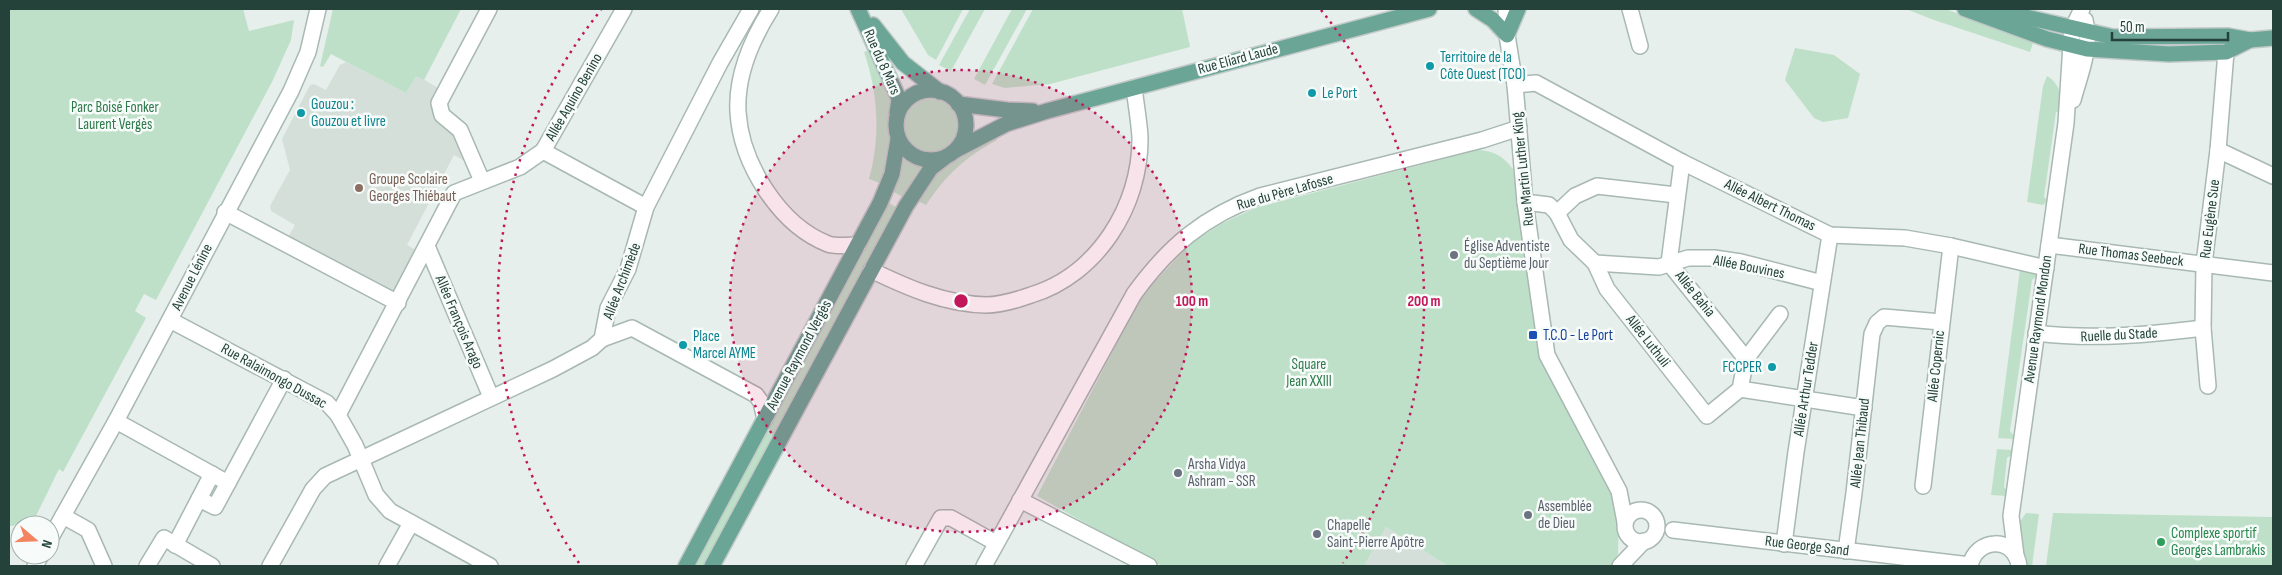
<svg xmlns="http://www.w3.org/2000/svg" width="2282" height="575" font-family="'Sofia Sans Condensed',sans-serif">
	<rect width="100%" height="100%" fill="#e6efeb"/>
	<!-- built -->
	<g fill="#d4dfda">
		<polygon points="346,62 406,93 416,75 440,89 432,104 439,122 455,131 466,154 463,160 454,155 407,245 418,251 394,294 288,237 295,225 271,211 270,206 290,170 282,139 310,85 314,84 326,90 340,65"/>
		<polygon points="1386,527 1448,566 1364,566"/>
	</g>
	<!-- green -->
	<g fill="#bfe0c8">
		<polygon points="9,9 243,9 249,31 294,20 291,40 272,82 156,300 144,294 135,311 146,318 63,472 59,469 32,524 9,526"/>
		<polygon points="333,9 461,9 424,80 416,76 406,93 331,54 323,67 320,66"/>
		<polygon points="901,9 963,9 936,60 928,55"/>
		<polygon points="970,9 985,9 951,71 939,65"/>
		<polygon points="1012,9 1027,9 985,85 974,79"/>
		<polygon points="1033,9 1182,9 1190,47 1050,84 1005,88 992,84"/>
		<polygon points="1906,9 1945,9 2034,40 2030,52 1934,20"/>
		<polygon points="1795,48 1834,55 1860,74 1848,118 1823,122 1814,118 1785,80"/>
		<path d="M 872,49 L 891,92 L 893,117 L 890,133 L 889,164 L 880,183 L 869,179 C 881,137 878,93 864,52 Z"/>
		<path d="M 2047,76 C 2060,83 2062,97 2061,111 L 2056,112 L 2044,197 L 2048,201 L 2043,205 L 2027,202 L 2043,86 Z"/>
		<circle cx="931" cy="126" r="27"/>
		<path d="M 996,136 L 997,140 C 963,159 948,173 926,205 L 918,201 L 934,175 L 969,148 Z"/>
		<path d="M 1478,150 C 1494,151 1503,156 1513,169 L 1537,348 L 1611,491 L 1619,512 L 1618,554 L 1612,566 L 1448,566 L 1386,527 L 1364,566 L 1162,566 L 1037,496 L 1142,295 L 1191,243 L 1221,224 L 1255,208 Z"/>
		<polygon points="900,155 924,166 916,175 903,197 892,191"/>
		<polygon points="887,202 898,208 706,566 691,566"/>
		<polygon points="2020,269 2037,271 2037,276 2032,280 2010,431 2014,436 2014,439 1998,438"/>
		<polygon points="1997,449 2012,450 2012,455 2007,458 2004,487 2008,492 2007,496 1991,495"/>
		<polygon points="2026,513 2039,514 2032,566 2024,566 2019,523"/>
		<polygon points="2053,513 2273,517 2273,566 2046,566"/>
	</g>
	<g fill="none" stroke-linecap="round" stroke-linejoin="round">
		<defs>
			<g id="minor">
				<path d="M 771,9 C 752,39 736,76 738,112 C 741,163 779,225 828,244 C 836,247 849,245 858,245"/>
				<polyline points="1506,9 1507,35 1515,85 1525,202 1547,355 1619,491 1625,522"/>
				<polyline points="1630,9 1640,46"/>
				<polyline points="1515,85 1536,83 1682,162 1830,235 1905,238 1951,246 2046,268"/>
				<path d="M 2073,100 C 2080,74 2092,47 2085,20"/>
				<polyline points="2218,150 2273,176"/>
				<polyline points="543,151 646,207"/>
				<polyline points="1682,162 1669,263 1746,359"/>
				<polyline points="482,181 460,130 442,115 439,103 489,9"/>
				<polyline points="1525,202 1549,205 1557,213 1571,240 1595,263 1659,267 1688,258 1714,258 1741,262 1822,283"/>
				<polyline points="225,212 398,303"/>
				<polyline points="1557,213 1575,196 1597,186 1676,195"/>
				<polyline points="2049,245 2273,273"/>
				<polyline points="427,246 491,397"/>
				<polyline points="1595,263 1607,289 1707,416 1740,389 1746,359 1780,314"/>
				<path d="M 871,270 C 908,288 945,304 986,305 C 1001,305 1017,300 1031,295 C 1097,275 1141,206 1140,137 C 1139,121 1136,104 1134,88"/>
				<polyline points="170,320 327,403 338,415 355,445 376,495 390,511 490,566"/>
				<path d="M 2036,333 C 2092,340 2147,335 2203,328"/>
				<polyline points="602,339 632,328 756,395 761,402 765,419"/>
				<polyline points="2208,386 2203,328 2204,264 2218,150 2226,52"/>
				<polyline points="1740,389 1864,408"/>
				<polyline points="338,415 454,193 520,167 543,151 624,9"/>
				<polyline points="116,421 228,483"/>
				<polyline points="1923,486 1951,246"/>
				<polyline points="199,499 215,507 284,379"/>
				<polyline points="1020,500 1149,566"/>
				<circle cx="1641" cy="526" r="16"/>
				<polyline points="63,516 88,530 104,566"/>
				<polyline points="1673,530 1970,565"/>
				<polyline points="50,539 116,421 291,91 308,52 318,9"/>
				<polyline points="1784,544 1796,452 1830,235"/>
				<polyline points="175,545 212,474"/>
				<polyline points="1846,551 1854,493 1872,334 1877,323 1884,317 1941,322"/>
				<polyline points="2016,556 2011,516 2066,123 2072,29 2082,9"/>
				<polyline points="35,566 41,555"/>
				<polyline points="147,566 164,538 212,566"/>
				<polyline points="270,566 313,489 325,476 553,369 592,348 602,339 608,308 628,269 646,207 720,63 751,9"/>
				<polyline points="387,566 411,523"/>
				<polyline points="914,566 941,518 951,518 996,543"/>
				<path d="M 984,566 L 1134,294 C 1168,247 1204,216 1260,196 L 1482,140 L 1519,128"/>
				<polyline points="1620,566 1644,541"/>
				<path d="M 1970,566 C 1976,537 2015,536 2019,566"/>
			</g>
			<g id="major">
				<polyline points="858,9 899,99 897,113"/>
				<polyline points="1476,9 1493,20 1507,35 1518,9"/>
				<polyline points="1965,9 2047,39 2087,49 2169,54 2226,52 2250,40"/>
				<polyline points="1991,9 2113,37 2228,36 2250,40 2273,38"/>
				<polyline points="873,25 903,63 940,92"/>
				<circle cx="931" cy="125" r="35"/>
				<polyline points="958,104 1007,110 1033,111"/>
				<polyline points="956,150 1006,124 1047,111 1429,9"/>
				<polyline points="686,566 880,203 892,174 898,139"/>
				<polyline points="712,566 906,206 931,168 944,158"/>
			</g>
		</defs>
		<!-- minor casing -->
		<use href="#minor" stroke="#a8b8b2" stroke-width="18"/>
		<!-- major casing -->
		<use href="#major" stroke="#c2cac8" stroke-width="18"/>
		<!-- minor -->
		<use href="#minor" stroke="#fff" stroke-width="15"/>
		<!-- major -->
		<use href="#major" stroke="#6aa596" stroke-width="15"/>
	</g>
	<!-- distance rings -->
	<circle cx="961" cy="301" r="231" fill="#c2185b" fill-opacity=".12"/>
	<g fill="none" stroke="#c2185b" stroke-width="2.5" stroke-dasharray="2.5 5">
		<circle cx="961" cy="301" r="231"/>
		<path d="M579 563A463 463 0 0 1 601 10M1321 10A463 463 0 0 1 1343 563"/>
	</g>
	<!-- markers -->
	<g fill="#0f9aa8" stroke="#f7fbf9" stroke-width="2">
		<circle cx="1430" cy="66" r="5"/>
		<circle cx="1312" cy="93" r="5"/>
		<circle cx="301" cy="113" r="5"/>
		<circle cx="683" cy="345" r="5"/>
		<circle cx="1772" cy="367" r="5"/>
	</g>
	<circle fill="#8d6e63" stroke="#f7fbf9" stroke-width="2" cx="359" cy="188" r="5"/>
	<g fill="#6b7280" stroke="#f7fbf9" stroke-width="2">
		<circle cx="1454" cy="255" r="5"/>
		<circle cx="1178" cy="473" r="5"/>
		<circle cx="1528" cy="515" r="5"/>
		<circle cx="1317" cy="534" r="5"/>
	</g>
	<rect fill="#1a4fb4" stroke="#f7fbf9" stroke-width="2" x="1528" y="330" width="10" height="10" rx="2.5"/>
	<circle fill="#2e9e5b" stroke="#f7fbf9" stroke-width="2" cx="2161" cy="542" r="5"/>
	<g text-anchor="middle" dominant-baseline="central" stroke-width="5" stroke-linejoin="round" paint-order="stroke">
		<!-- culture labels -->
		<g font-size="15" fill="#0d838f" stroke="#f7fbf9" text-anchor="start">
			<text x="1440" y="57">Territoire de la<tspan x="1440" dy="17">Côte Ouest (TCO)</tspan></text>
			<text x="1322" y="93">Le Port</text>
			<text x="311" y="104">Gouzou :<tspan x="311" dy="17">Gouzou et livre</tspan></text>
			<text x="693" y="336">Place<tspan x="693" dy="17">Marcel AYME</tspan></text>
			<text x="1762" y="367" text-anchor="end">FCCPER</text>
		</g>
		<!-- street labels -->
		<g font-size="15" fill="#24423a" stroke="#f7fbf9">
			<text transform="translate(1238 59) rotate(-15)">Rue Eliard Laude</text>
			<text transform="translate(882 62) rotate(66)">Rue du 8 Mars</text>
			<text transform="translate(574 97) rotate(-60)">Allée Aquino Benino</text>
			<text transform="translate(1523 169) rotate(-96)">Rue Martin Luther King</text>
			<text transform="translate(1285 192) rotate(-16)">Rue du Père Lafosse</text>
			<text transform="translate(1770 205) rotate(26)">Allée Albert Thomas</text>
			<text transform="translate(2210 219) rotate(-83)">Rue Eugène Sue</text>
			<text transform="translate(2131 255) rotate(7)">Rue Thomas Seebeck</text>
			<text transform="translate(1749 267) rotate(11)">Allée Bouvines</text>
			<text transform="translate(192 277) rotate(-63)">Avenue Lénine</text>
			<text transform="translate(622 281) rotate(-69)">Allée Archimède</text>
			<text transform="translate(1695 294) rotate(51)">Allée Bahia</text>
			<text transform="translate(2038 319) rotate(-82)">Avenue Raymond Mondon</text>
			<text transform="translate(459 322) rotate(67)">Allée François Arago</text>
			<text transform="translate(2119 335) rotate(-3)">Ruelle du Stade</text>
			<text transform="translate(1648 341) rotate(52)">Allée Luthuli</text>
			<text transform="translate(799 355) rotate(-62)">Avenue Raymond Vergès</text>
			<text transform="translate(1936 366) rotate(-84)">Allée Copernic</text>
			<text transform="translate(274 376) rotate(29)">Rue Ralaimongo Dussac</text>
			<text transform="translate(1806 389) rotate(-81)">Allée Arthur Tedder</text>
			<text transform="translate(1860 443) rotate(-84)">Allée Jean Thibaud</text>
			<text transform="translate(1807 546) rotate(7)">Rue George Sand</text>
		</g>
		<!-- park labels -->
		<g font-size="15" fill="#2d7a4b" stroke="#f7fbf9">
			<text x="115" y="107">Parc Boisé Fonker<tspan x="115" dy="17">Laurent Vergès</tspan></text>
			<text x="1309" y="364">Square<tspan x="1309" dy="17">Jean XXIII</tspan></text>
		</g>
		<!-- education labels -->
		<g font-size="15" fill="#785e54" stroke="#f7fbf9" text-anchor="start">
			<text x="369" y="179">Groupe Scolaire<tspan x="369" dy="17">Georges Thiébaut</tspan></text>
		</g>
		<!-- worship labels -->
		<g font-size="15" fill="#5b616d" stroke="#f7fbf9" text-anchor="start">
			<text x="1464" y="246">Église Adventiste<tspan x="1464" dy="17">du Septième Jour</tspan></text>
			<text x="1188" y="464">Arsha Vidya<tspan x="1188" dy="17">Ashram - SSR</tspan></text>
			<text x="1538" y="506">Assemblée<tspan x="1538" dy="17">de Dieu</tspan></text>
			<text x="1327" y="525">Chapelle<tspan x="1327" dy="17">Saint-Pierre Apôtre</tspan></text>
		</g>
		<!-- transit labels -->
		<g font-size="15" fill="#164399" stroke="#f7fbf9" text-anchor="start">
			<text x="1543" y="335">T.C.O - Le Port</text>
		</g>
		<!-- leisure labels -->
		<g font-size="15" fill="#27864d" stroke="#f7fbf9" text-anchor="start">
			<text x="2171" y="533">Complexe sportif<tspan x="2171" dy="17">Georges Lambrakis</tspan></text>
		</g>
	</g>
	<circle cx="961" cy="301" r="8" fill="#c2185b" stroke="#f7fbf9" stroke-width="2.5"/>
	<g font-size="15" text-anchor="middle" font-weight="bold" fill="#c2185b" stroke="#f7fbf9" stroke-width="5" stroke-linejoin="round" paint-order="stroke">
		<text x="1192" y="306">100 m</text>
		<text x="1424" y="306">200 m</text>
	</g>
	<!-- border -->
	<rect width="2282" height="575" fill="none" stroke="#24423a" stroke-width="20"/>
	<!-- north arrow -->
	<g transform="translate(35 540) rotate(109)"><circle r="24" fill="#f7fbf9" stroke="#a3b1ad"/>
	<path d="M0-4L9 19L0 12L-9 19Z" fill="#f4845f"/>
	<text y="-8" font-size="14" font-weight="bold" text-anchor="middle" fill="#24423a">N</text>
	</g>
	<!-- scale -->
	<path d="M2112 32v8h116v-8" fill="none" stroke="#24423a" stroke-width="2.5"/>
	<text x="2120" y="32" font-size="15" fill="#24423a" stroke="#f7fbf9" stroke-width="4" paint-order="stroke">50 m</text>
</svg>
